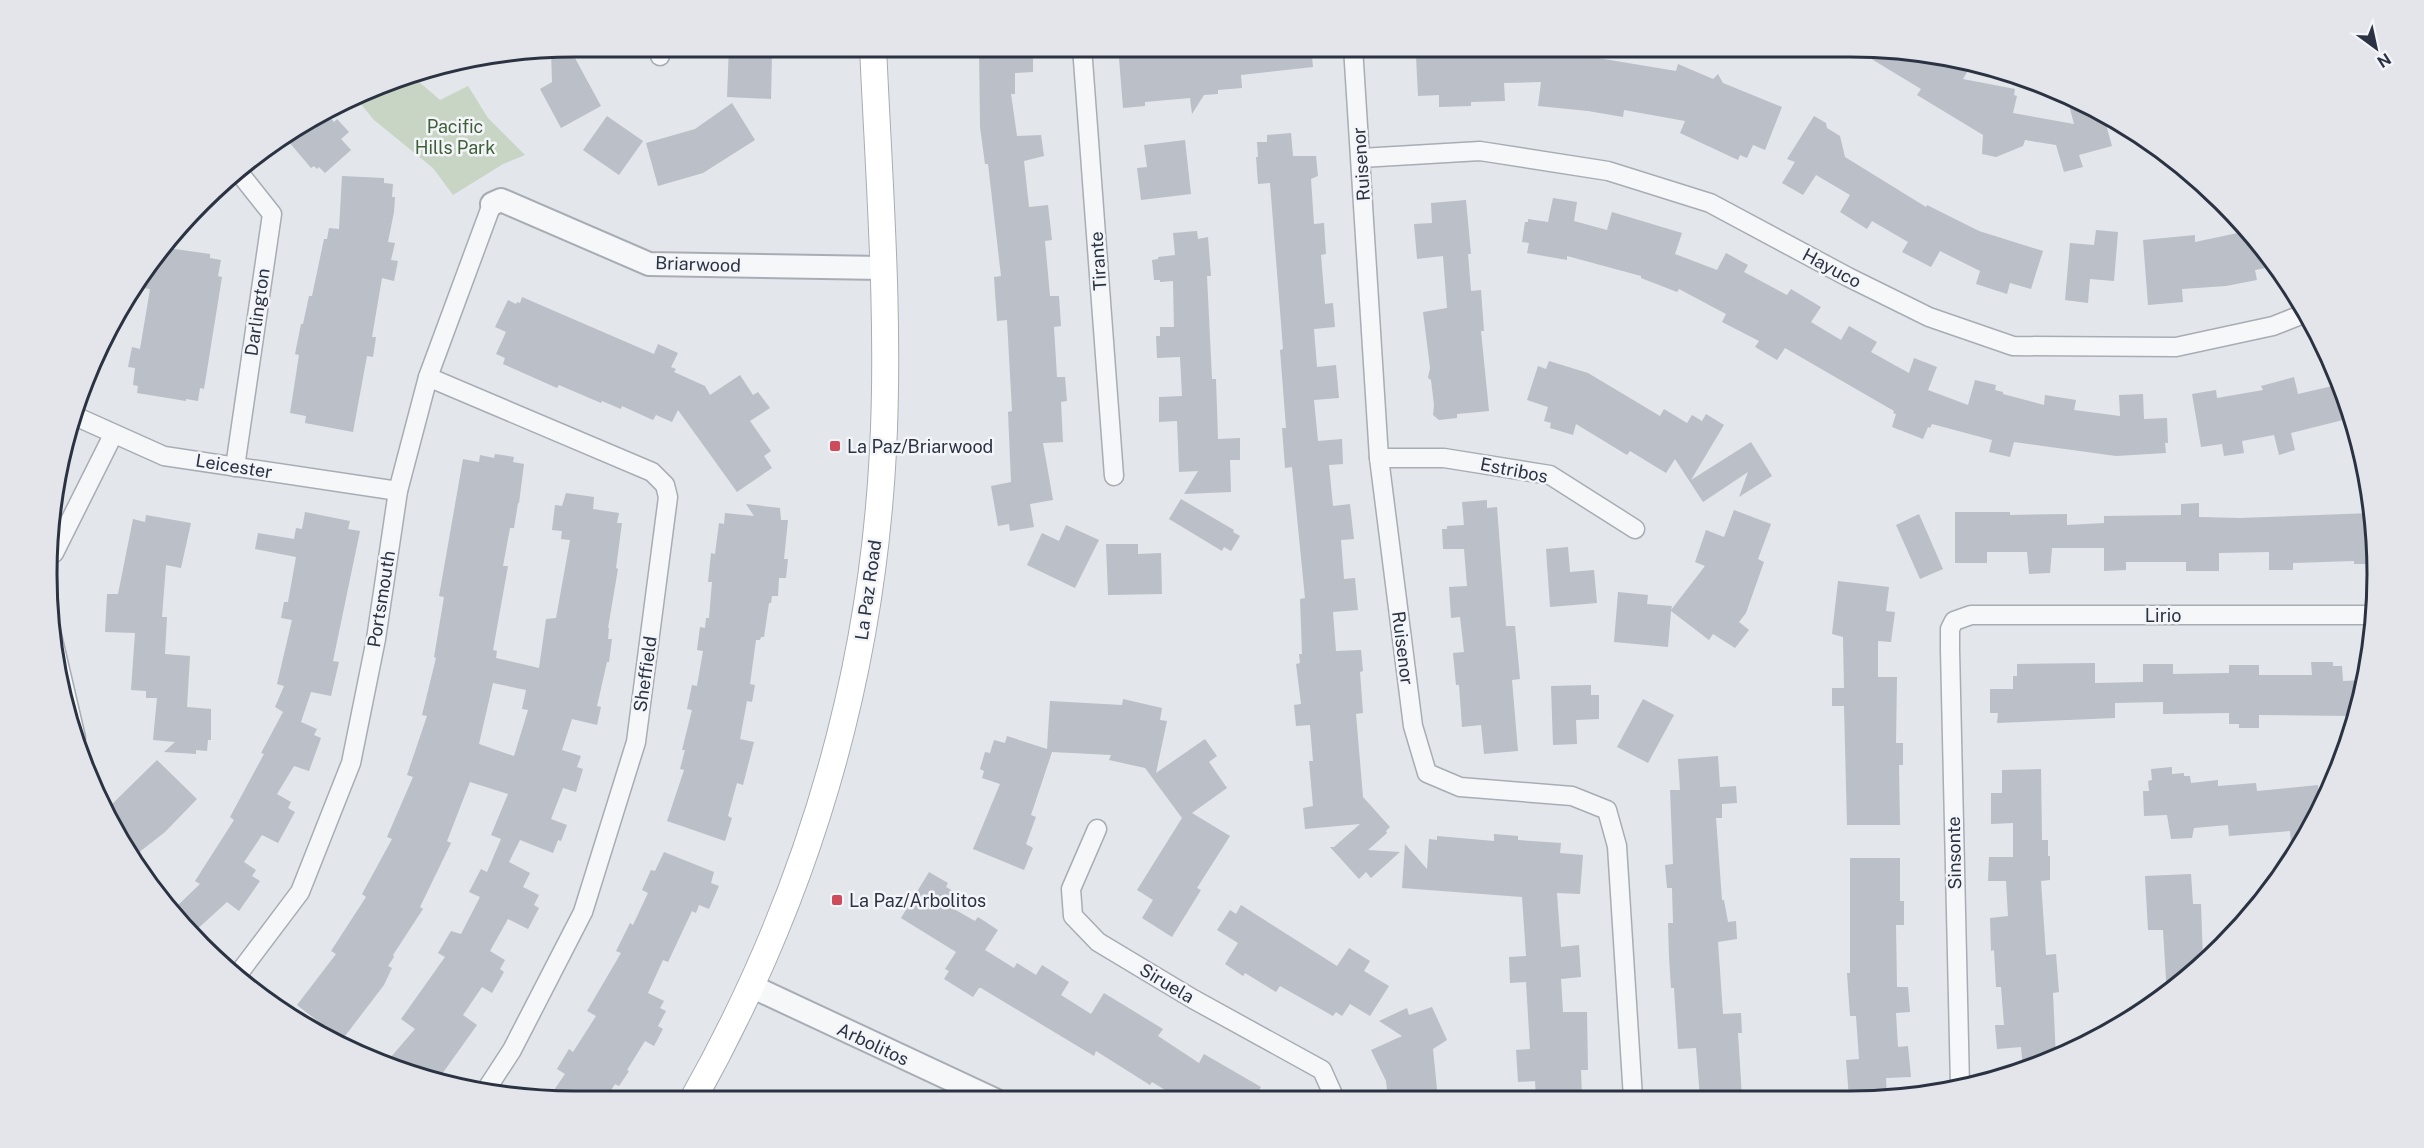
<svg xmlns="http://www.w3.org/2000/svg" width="2424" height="1148" font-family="'Public Sans',sans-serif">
	<rect width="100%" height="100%" fill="#e3e6eb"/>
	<!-- green -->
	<polygon fill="#c8d5c4" points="410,74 440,100 468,86 488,118 525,155 503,164 453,195 433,168 374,120 355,97"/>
	<!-- building -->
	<g fill="#babfc8" fill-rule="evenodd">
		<polygon points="729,46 762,46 761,54 772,54 771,99 727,97"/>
		<polygon points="979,46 1033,46 1033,72 1015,73 1015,94 1011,94 1017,136 1041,135 1044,156 1024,161 1029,207 1048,205 1052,240 1045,241 1050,296 1059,296 1061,326 1054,327 1057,377 1065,377 1067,401 1061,402 1063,442 1043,443 1053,500 1030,504 1034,527 1010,531 1009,524 998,526 991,486 1011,482 1008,412 1012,411 1007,320 997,321 994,277 1001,276 988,164 985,164 980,127"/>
		<polygon points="1118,46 1311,46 1313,67 1241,75 1242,88 1218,90 1218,94 1204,95 1192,114 1190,98 1145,102 1145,106 1123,108"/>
		<polygon points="1503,46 1503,48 1525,47 1574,51 1574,46 1599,46 1598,58 1676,71 1678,64 1713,79 1718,74 1723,83 1782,107 1765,150 1753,145 1747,158 1740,155 1738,160 1680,133 1685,121 1624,110 1623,117 1588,111 1538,106 1541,82 1504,83 1505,101 1471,102 1471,106 1439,107 1439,95 1418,96 1416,56 1479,54 1479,47"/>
		<polygon points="1850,46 1953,57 1965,60 1962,65 1969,69 1963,79 2015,89 2014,95 2017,96 2013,113 2074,124 2069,105 2081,102 2103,114 2112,146 2079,155 2083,167 2064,172 2056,145 2025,140 2023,146 1996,157 1982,154 1983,135 1917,95 1921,89"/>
		<polygon points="569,47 601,106 561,128 540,89 552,82 551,50"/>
		<polygon points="732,103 755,140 703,173 658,186 646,143 695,129"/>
		<polygon points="326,113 334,122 337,119 349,132 341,139 351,150 325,173 319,167 317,169 314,166 311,168 289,142"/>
		<polygon points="607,116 643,141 619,175 583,150"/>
		<polygon points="1814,116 1826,123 1827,128 1840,136 1845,157 1926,207 1927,205 1979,231 2043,251 2031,289 2010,283 2007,294 1976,284 1980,271 1940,251 1931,267 1902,252 1908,242 1872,221 1867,229 1840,212 1850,195 1816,175 1803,195 1782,183 1795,162 1787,159"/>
		<polygon points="1291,133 1293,156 1316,156 1318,176 1311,179 1314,224 1324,223 1326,254 1321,255 1325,304 1333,303 1335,327 1314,329 1317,367 1336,365 1339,398 1314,400 1318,441 1342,439 1343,464 1329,465 1333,506 1350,504 1354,539 1341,540 1344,579 1355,578 1358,610 1333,612 1336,651 1361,650 1363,671 1360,672 1363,713 1356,714 1363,797 1390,827 1386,831 1387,833 1368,850 1400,852 1371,878 1366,872 1359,879 1330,847 1334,847 1360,824 1305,829 1303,808 1313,806 1309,761 1313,761 1310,725 1296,726 1294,705 1301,704 1296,664 1300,663 1299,654 1302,654 1300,599 1305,598 1292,467 1285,468 1282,428 1286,428 1280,350 1283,349 1270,183 1258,184 1256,157 1258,157 1257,142 1267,142 1267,135"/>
		<polygon points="1185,140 1191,194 1141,200 1137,168 1147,167 1144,145"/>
		<polygon points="342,176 384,178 384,183 393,184 392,197 395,197 394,212 388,242 395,243 391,260 398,261 394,281 382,278 372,337 376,337 373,357 367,356 353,432 305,423 306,416 290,413 299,355 295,354 301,324 303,324 309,296 312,296 324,239 327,239 329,228 339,229"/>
		<polygon points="1553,198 1577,202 1574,221 1607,230 1612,212 1682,233 1675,254 1717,270 1726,253 1748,265 1744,272 1787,295 1791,289 1821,307 1811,322 1841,340 1849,326 1877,342 1871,352 1909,373 1914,358 1937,367 1928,390 1968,405 1975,380 1996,385 1995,390 2003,392 2003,394 2044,405 2045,395 2076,400 2074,410 2120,416 2119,395 2143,394 2144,419 2167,418 2168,443 2165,443 2166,453 2116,456 2014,442 2010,457 1989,452 1992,440 1932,424 1930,428 1928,427 1923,439 1892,427 1896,414 1893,413 1894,411 1785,348 1777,360 1755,347 1759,341 1722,322 1726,314 1679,289 1677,292 1641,278 1641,276 1567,256 1567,260 1527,253 1529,243 1522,242 1525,222 1528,222 1528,219 1548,222"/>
		<polygon points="1466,200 1471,254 1468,254 1471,291 1481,290 1484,331 1481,331 1489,411 1457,414 1457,418 1439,420 1433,415 1434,405 1431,380 1428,378 1430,368 1423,312 1447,308 1443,256 1417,259 1414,224 1432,223 1431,203"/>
		<polygon points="2096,230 2118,232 2114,281 2090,279 2088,303 2065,300 2070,243 2094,245"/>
		<polygon points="1197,231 1198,239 1208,237 1211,276 1207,276 1212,379 1216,379 1218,439 1240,438 1240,460 1230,460 1231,492 1184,494 1198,471 1179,472 1177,421 1159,422 1159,397 1182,396 1180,357 1157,358 1156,336 1160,336 1160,327 1174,327 1173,281 1160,282 1160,280 1154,280 1152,260 1158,259 1158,257 1175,255 1173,233"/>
		<polygon points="2247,231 2276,266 2255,270 2257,280 2226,286 2182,289 2183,302 2148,305 2143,240 2195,235 2195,242"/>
		<polygon points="168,248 210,254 210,258 221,260 218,276 222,277 204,389 200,388 198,401 186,399 186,401 137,393 138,386 133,385 135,368 128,367 132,347 140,349 150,289 137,287"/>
		<polygon points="522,297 654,354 658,344 678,353 671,367 676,369 674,372 705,386 710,395 740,375 753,395 758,392 770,408 750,421 771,451 764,456 772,468 737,492 678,410 672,422 656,415 653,420 622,406 621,409 602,401 601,403 559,385 557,388 503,364 505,358 496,354 506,332 495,327 508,300 516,304 517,302 520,303"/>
		<polygon points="1549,361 1588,373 1660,416 1664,409 1687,423 1692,415 1702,421 1706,414 1724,425 1691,480 1751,442 1772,476 1739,497 1748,472 1703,502 1675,459 1666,473 1630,451 1627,455 1576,424 1573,435 1550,428 1551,423 1544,421 1548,407 1527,400 1538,366 1546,369"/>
		<polygon points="2294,377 2298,394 2341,384 2351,418 2291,433 2295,450 2279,455 2274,435 2242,441 2244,453 2224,456 2222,444 2201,447 2192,394 2216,390 2217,398 2263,390 2261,386"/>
		<path d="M 495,454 L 514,457 L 513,462 L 524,464 L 519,503 L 518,503 L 514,528 L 510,528 L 503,566 L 508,566 L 493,650 L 497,651 L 496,658 L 539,668 L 546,619 L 556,618 L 570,540 L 561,539 L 562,531 L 552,530 L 555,505 L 562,506 L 566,493 L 594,497 L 593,509 L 619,513 L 617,523 L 622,523 L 616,568 L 618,569 L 608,628 L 609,628 L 608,639 L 612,639 L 609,662 L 607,662 L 597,706 L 601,707 L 597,725 L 572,719 L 562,750 L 581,756 L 577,767 L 583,769 L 576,792 L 563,788 L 551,819 L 567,825 L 561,841 L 558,840 L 553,853 L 520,840 L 509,862 L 530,873 L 523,887 L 539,895 L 534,905 L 539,908 L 528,929 L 508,919 L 490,951 L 505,960 L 500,969 L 504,972 L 492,993 L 482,987 L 463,1015 L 477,1025 L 437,1081 L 384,1065 L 415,1029 L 401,1019 L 445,957 L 438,953 L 451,931 L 461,934 L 480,897 L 469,892 L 481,869 L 487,872 L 501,839 L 491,835 L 508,794 L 470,782 L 447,841 L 451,843 L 420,907 L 423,909 L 393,955 L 394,957 L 388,966 L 392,968 L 384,985 L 342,1040 L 297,1005 L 336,954 L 331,951 L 366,897 L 362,894 L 392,839 L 387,837 L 413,777 L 407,775 L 427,716 L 422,715 L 436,658 L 434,657 L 444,597 L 439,596 L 463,459 L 479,462 L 480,455 L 494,458 ZM 493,683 L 526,690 L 522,709 L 528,710 L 514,756 L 479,744 Z"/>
		<polygon points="1181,499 1234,530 1233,532 1240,536 1231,551 1224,547 1222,551 1169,519"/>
		<polygon points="1487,500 1487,508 1497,507 1506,626 1515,626 1520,679 1512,680 1518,751 1484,754 1481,725 1462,727 1459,685 1456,685 1453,653 1464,652 1460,617 1451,618 1449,587 1467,586 1464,549 1443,549 1442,529 1447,529 1447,526 1464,525 1462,502"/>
		<polygon points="2199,503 2199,517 2240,518 2371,513 2377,564 2354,564 2354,561 2293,563 2293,570 2269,570 2269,552 2219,553 2219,571 2186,571 2186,562 2126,562 2126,570 2104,571 2104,548 2052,548 2050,573 2029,574 2027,552 1987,552 1987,563 1955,563 1955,512 2010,512 2010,515 2067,514 2067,525 2104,523 2104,516 2181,515 2181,504"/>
		<polygon points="746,504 780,508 781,520 788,520 784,559 788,559 786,578 779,578 778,596 772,596 771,603 769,603 764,637 761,637 760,640 756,640 750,684 755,685 752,702 747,701 740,739 754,742 743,785 737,783 728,816 732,818 725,841 667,821 684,770 680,769 685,750 682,750 692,710 687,709 692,685 697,686 703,651 697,650 700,627 705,628 706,618 709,618 712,582 708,582 711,553 715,554 719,523 724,524 725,513 754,516"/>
		<polygon points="1734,510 1771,524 1758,559 1764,562 1746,613 1739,622 1749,630 1735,648 1713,634 1709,640 1671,611 1668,647 1614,642 1618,592 1648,595 1647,604 1672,606 1671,610 1705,566 1695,562 1706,530 1724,537"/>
		<polygon points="305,512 350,521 348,529 360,531 333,661 339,662 331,696 311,692 301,722 317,729 314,735 321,738 309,771 294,766 277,794 291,802 288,808 295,812 278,843 262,835 244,862 256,870 252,876 260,881 239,911 227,902 194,932 175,908 200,884 195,881 234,820 230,817 264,754 261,753 283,712 275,707 284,686 277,684 292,620 281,618 284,602 288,602 296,557 255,549 258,533 294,539 296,528 302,529"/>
		<polygon points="1919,514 1943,569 1920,579 1896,525"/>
		<polygon points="146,515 191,523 181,568 166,565 162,617 167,617 165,654 190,656 187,707 211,709 211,740 208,740 207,751 196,750 196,754 164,752 175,742 153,740 157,698 146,698 146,691 131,690 135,633 105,632 107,594 118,594 133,519 145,522"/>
		<polygon points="1066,525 1099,540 1075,588 1027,565 1042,533 1059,541"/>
		<polygon points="1106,544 1138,544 1138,554 1161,553 1162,594 1108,595"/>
		<polygon points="1568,547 1570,572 1594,570 1597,603 1550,607 1546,549"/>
		<polygon points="1838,581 1889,587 1886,611 1895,612 1891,642 1878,641 1878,677 1897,677 1896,743 1903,743 1903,765 1899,765 1900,825 1847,825 1844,706 1832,706 1832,688 1844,688 1843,637 1832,634"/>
		<polygon points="2311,662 2333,662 2333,666 2342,666 2343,681 2366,680 2355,716 2259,715 2259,728 2239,728 2239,724 2229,724 2229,713 2163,714 2163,702 2115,703 2115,718 1997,723 1998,713 1990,713 1990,689 2013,689 2013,676 2017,676 2017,664 2095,663 2095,683 2143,682 2143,664 2173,664 2173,674 2229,673 2229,665 2259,665 2259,675 2312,675"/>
		<polygon points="1591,685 1591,695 1599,695 1599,719 1576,720 1577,744 1553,745 1551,686"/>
		<polygon points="1123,699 1162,708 1160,720 1167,721 1156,773 1205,739 1217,756 1209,762 1227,788 1192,813 1230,836 1197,888 1201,890 1172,937 1142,918 1153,900 1137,890 1182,818 1145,768 1109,760 1111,755 1052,752 1031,815 1036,817 1026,844 1033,848 1024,870 973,849 1000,784 982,778 984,771 980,769 985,752 990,753 994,740 1005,743 1007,736 1047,749 1050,701 1122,705"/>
		<polygon points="1643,699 1674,715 1648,763 1617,747"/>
		<polygon points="1718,756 1720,787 1736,786 1737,803 1722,804 1722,818 1716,818 1722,900 1724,900 1728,922 1736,921 1737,939 1718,942 1723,1014 1741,1013 1742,1033 1738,1033 1742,1097 1700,1098 1696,1048 1678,1049 1674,988 1671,988 1669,957 1668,923 1673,923 1672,888 1667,888 1665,865 1673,864 1670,790 1680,790 1678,759"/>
		<polygon points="157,760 197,799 165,832 133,857 117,837 105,811"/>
		<polygon points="2172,767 2172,774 2184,773 2184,776 2190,776 2191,783 2218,780 2218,786 2256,783 2257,791 2318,785 2319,807 2292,855 2290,831 2229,836 2228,825 2194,828 2192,838 2171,839 2167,815 2144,816 2143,791 2149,791 2148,781 2152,780 2151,769"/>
		<polygon points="2041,769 2042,840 2048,840 2048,856 2050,856 2050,880 2041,881 2046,955 2056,954 2059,992 2053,993 2056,1059 2023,1069 2021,1047 1997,1049 1995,1025 2004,1025 2001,987 1996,987 1994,950 1991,951 1990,918 2008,916 2006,881 1988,881 1989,857 2013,857 2013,823 1991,824 1991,793 2002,793 2002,770"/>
		<polygon points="1494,834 1518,836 1518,840 1561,843 1560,853 1583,855 1580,894 1557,893 1561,947 1579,945 1581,977 1561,979 1563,1012 1587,1012 1588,1070 1581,1070 1582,1098 1536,1098 1535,1081 1518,1082 1516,1050 1530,1049 1526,982 1510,983 1509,957 1526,956 1522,897 1402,888 1405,844 1427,869 1429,839 1437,840 1437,836 1494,841"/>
		<polygon points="664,852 714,872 711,883 719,886 709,909 699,905 696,913 692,911 668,962 663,960 648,993 664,1001 660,1008 666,1011 658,1026 663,1029 654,1046 645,1041 627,1070 629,1071 619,1086 615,1084 604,1101 548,1099 565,1074 557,1069 569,1049 573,1052 596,1016 587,1011 621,953 616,951 630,923 633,925 648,893 642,890 651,870 655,871"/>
		<polygon points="1850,858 1900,858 1900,901 1904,901 1904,925 1896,925 1897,987 1908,987 1910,1012 1896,1013 1898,1047 1908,1046 1911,1077 1886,1078 1887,1097 1849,1097 1846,1060 1859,1059 1856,1016 1850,1016 1847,973 1850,973"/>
		<polygon points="929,872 948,883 946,887 953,891 945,904 975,921 978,917 998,930 985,950 1014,968 1017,963 1036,975 1042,965 1069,982 1061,995 1091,1014 1104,993 1163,1029 1158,1036 1199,1063 1204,1054 1261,1087 1254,1099 1180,1099 1152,1082 1150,1085 1096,1051 1094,1056 981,988 979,988 973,997 944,979 949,971 945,969 956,952 901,918"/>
		<polygon points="2191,874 2193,904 2201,904 2203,960 2167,995 2163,930 2148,930 2145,876"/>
		<polygon points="1241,905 1337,966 1349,948 1370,961 1364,971 1389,986 1370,1016 1350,1004 1342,1016 1336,1012 1333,1016 1280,986 1276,992 1245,973 1243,976 1225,964 1238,943 1217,930 1230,910 1236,914"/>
		<polygon points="1432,1007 1447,1040 1433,1049 1438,1099 1388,1099 1386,1081 1371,1050 1402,1036 1379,1021 1407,1008 1409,1015"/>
	</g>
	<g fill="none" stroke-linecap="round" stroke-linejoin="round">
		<defs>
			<g id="minor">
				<polyline points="1082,47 1114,476"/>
				<polyline points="1353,47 1379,458 1413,726 1427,773 1460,787 1572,796 1607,810 1617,846 1633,1098"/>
				<polyline points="660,56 660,47"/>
				<polyline points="1361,158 1480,151 1608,171 1710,203 1848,277 1929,317 2013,346 2176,347 2273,326 2306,313"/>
				<polyline points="428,377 652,472 665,485 668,497 636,742 583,912 512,1050 484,1093"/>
				<polyline points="77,417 164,456 398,491"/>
				<polyline points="1379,458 1444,458 1550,475 1635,529"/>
				<polyline points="235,467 272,214 237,170"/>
				<polyline points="54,553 113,435"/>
				<polyline points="51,631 76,738"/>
				<polyline points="1097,829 1071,889 1073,916 1098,942 1193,999 1322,1070 1335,1099"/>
				<polyline points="236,977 300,892 351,763 376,639 398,491 428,377 492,204"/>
				<polyline points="1960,1086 1950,650 1950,629 1954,621 1971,615 2373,615"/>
			</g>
			<g id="tertiary">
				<polyline points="492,204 501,200 649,264 882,268"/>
				<polyline points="751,986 995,1100"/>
			</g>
			<path id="secondary" d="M 692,1101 C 806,899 871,683 883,451 C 890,317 879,181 873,47"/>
		</defs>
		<!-- minor casing -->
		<use href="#minor" stroke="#a8adb5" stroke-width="21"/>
		<!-- tertiary casing -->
		<use href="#tertiary" stroke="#a8adb5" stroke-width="26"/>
		<!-- secondary casing -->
		<use href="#secondary" stroke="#a8adb5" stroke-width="28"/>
		<!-- minor -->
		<use href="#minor" stroke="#f6f7f9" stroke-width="18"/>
		<!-- tertiary -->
		<use href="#tertiary" stroke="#f6f7f9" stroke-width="22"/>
		<!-- secondary -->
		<use href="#secondary" stroke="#fff" stroke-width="26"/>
	</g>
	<!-- markers -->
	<g fill="#cd4b5a" stroke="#f3f5f8" stroke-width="2">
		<rect x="829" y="440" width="12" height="12" rx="3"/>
		<rect x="831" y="894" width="12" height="12" rx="3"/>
	</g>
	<g text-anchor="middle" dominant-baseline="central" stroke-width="5" stroke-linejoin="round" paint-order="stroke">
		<!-- park labels -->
		<g font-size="18" fill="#3e5f38" stroke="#f3f5f8">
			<text x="455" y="126">Pacific<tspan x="455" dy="21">Hills Park</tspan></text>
		</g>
		<!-- street labels -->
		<g font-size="18" fill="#2b3343" stroke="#f3f5f8">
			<text transform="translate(1361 164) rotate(-94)">Ruisenor</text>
			<text transform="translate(1098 261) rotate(-94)">Tirante</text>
			<text transform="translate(698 264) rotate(2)">Briarwood</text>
			<text transform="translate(1832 268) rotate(28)">Hayuco</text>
			<text transform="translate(257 312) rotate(-82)">Darlington</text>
			<text transform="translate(234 466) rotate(9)">Leicester</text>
			<text transform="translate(1514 470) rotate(11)">Estribos</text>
			<text transform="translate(868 590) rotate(-82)">La Paz Road</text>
			<text transform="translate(381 599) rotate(-81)">Portsmouth</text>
			<text x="2163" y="615">Lirio</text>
			<text transform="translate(1403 648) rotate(83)">Ruisenor</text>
			<text transform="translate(645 674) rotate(-82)">Sheffield</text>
			<text transform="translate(1954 853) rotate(-91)">Sinsonte</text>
			<text transform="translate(1167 983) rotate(31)">Siruela</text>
			<text transform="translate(873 1044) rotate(25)">Arbolitos</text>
		</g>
		<!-- poi labels -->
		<g font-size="18" fill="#2b3343" stroke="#f3f5f8" text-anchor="start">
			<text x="847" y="446">La Paz/Briarwood</text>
			<text x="849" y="900">La Paz/Arbolitos</text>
		</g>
	</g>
	<!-- crop -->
	<path d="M0 0H2424V1148H0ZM574 57H1850A517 517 0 0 1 2367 574V574A517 517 0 0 1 1850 1091H574A517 517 0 0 1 57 574V574A517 517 0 0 1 574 57Z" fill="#e3e5ea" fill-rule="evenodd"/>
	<path fill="none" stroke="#2b3343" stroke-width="3" d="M574 57H1850A517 517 0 0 1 2367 574V574A517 517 0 0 1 1850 1091H574A517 517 0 0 1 57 574V574A517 517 0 0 1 574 57Z"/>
	<!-- north arrow -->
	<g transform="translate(2376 48) rotate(147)" stroke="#f3f5f8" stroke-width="4.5" paint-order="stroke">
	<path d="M0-4.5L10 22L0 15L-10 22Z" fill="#2b3343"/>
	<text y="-9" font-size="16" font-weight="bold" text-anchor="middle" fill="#2b3343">N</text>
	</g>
</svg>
